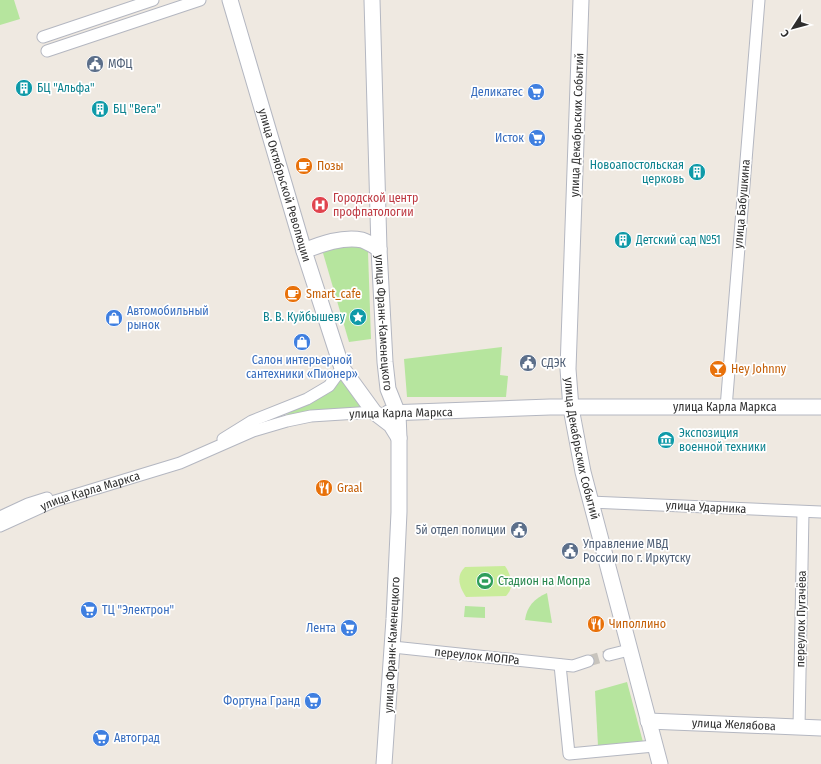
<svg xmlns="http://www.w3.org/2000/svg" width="821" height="764" font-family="'Fira Sans Condensed',sans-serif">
	<rect width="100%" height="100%" fill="#efe9e1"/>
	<!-- green -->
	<g fill="#b6e59e">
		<polygon points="0,0 14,0 20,19 0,25"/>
		<polygon points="346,244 359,246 368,252 371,339 349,342 323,253 332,248"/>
		<polygon points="502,347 500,375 508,376 506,397 407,397 404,359"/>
		<polygon points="341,374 366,410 277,420 330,389"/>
		<path d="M 547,593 L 552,623 L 525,620 C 527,606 534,599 547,593 Z"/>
		<polygon points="465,606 485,607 485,618 464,617"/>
		<polygon points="627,682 643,742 598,746 595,691"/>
	</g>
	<!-- pitch -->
	<path fill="#c9ec9a" d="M 505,566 C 511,575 515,587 506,596 L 466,597 C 460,588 455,576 465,567 Z"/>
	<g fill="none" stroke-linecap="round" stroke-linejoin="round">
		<!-- street-tunnel -->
		<polyline stroke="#c8c4bd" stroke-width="11" stroke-dasharray="11 5.5" stroke-linecap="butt" points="588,661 609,655"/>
		<defs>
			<g id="street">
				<polyline points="43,37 153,0"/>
				<polyline points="47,51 200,0"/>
				<polyline points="726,408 759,0"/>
				<polyline points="223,439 252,421 307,399 329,386 342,368"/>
				<polyline points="590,502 821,512"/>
				<polyline points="0,517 28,504 47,498"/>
				<path id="s1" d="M 0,526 L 55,501 L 180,463 L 253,431 L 287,421 L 311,416 L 374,412"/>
				<polyline points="393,647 573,666 588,661"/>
				<polyline points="609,655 629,650"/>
				<polyline points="560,665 569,754 654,746"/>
				<polyline points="799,727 803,512"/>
			</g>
			<g id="secondary">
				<path id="s2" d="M 230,0 L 304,251 L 342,368 L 374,412 L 391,425 L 399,438"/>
				<path id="s3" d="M 372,0 L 379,249 L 385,362 L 388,389 L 398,414 L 399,438 L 399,512 L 394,619 L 384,764"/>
				<path id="s4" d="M 581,0 L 568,369 L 571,408 L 583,472 L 660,764"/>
				<path d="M 304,251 C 321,244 343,236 362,240 C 368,242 374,246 379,249"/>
				<path id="s5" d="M 388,413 L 550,407 L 821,407"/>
				<path id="s6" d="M 648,721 L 821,728"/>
			</g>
		</defs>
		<!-- street casing -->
		<use href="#street" stroke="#b4b7c1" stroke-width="13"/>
		<!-- secondary casing -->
		<use href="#secondary" stroke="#b4b7c1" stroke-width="17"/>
		<!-- street -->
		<use href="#street" stroke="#fff" stroke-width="11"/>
		<!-- secondary -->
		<use href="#secondary" stroke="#fff" stroke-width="15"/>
	</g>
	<!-- icons -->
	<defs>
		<symbol id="civic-disc" viewBox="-11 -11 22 22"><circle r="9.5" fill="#5c6f8a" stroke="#fff"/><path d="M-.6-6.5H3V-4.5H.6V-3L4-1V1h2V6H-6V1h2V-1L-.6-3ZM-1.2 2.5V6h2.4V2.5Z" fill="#fff"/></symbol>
		<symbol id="building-disc" viewBox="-11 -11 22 22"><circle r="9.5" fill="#0f9aa8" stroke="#fff"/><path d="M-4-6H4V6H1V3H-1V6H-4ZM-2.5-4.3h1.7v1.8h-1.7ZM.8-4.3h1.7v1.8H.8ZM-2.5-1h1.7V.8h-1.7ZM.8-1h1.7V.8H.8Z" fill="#fff"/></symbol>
		<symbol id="supermarket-disc" viewBox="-11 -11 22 22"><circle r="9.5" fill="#3f7fe0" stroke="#fff"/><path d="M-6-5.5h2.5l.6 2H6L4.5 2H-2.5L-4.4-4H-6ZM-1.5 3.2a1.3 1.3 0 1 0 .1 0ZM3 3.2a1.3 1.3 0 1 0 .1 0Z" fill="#fff"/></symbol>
		<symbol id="cafe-disc" viewBox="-11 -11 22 22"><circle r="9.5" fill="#e8710a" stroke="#fff"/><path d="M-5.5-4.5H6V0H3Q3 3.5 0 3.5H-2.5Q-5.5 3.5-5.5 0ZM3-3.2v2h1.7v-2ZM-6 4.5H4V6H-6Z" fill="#fff"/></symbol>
		<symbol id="hospital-disc" viewBox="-11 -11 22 22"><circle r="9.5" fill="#e0444e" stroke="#fff"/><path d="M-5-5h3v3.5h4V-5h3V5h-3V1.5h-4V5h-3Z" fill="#fff"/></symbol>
		<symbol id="sight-disc" viewBox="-11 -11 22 22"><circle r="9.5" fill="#0f9aa8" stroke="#fff"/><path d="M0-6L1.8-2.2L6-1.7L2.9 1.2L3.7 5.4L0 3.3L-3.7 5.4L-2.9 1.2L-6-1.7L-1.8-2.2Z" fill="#fff"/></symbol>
		<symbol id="shop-disc" viewBox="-11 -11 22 22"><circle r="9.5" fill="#3f7fe0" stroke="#fff"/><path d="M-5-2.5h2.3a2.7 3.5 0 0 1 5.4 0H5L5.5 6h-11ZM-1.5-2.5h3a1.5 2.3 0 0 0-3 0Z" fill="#fff"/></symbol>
		<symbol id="bar-disc" viewBox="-11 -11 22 22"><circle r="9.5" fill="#e8710a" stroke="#fff"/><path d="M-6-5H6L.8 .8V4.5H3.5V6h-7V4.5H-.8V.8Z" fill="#fff"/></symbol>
		<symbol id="museum-disc" viewBox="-11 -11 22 22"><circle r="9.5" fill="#0f9aa8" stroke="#fff"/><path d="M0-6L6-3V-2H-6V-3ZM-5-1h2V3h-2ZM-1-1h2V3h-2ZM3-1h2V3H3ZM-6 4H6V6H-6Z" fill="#fff"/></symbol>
		<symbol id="restaurant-disc" viewBox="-11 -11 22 22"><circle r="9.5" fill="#e8710a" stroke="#fff"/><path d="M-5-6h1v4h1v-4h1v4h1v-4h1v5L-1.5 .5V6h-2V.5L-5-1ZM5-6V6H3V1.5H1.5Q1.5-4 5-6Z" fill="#fff"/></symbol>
		<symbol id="stadium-disc" viewBox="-11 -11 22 22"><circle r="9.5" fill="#2e9e5b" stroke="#fff"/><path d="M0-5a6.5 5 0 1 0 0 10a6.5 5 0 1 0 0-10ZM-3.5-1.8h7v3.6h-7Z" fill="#fff"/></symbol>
	</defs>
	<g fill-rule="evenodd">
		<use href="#civic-disc" x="85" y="54" width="20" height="20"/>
		<use href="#building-disc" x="14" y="78" width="20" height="20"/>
		<use href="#supermarket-disc" x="526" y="82" width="20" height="20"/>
		<use href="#building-disc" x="90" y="99" width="20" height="20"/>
		<use href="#supermarket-disc" x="527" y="128" width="20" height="20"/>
		<use href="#cafe-disc" x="294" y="156" width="20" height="20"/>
		<use href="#building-disc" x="687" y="162" width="20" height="20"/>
		<use href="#hospital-disc" x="310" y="195" width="20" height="20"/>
		<use href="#building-disc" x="613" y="230" width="20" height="20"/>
		<use href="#cafe-disc" x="283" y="284" width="20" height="20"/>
		<use href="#sight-disc" x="348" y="307" width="20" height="20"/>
		<use href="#shop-disc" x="104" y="308" width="20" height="20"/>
		<use href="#shop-disc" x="292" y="332" width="20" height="20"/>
		<use href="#civic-disc" x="518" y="353" width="20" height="20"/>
		<use href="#bar-disc" x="708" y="359" width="20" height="20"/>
		<use href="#museum-disc" x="656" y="430" width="20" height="20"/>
		<use href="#restaurant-disc" x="314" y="478" width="20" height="20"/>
		<use href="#civic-disc" x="509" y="520" width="20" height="20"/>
		<use href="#civic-disc" x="560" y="541" width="20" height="20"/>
		<use href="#stadium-disc" x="475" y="571" width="20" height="20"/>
		<use href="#supermarket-disc" x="79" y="600" width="20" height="20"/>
		<use href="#restaurant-disc" x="586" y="614" width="20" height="20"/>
		<use href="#supermarket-disc" x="339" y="618" width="20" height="20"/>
		<use href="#supermarket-disc" x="303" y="691" width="20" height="20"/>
		<use href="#supermarket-disc" x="91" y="728" width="20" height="20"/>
	</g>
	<g text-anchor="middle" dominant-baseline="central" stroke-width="3.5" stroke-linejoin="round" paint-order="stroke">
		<!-- service labels -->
		<g font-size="12" fill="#4e5e75" stroke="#fff" text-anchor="start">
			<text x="108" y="64">МФЦ</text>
			<text x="541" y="363">СДЭК</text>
			<text x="506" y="530" text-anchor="end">5й отдел полиции</text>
			<text x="583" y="544">Управление МВД<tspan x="583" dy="14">России по г. Иркутску</tspan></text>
		</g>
		<!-- culture labels -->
		<g font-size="12" fill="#0d838f" stroke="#fff" text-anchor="start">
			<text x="37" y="88">БЦ "Альфа"</text>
			<text x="113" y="109">БЦ "Вега"</text>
			<text x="684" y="165" text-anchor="end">Новоапостольская<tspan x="684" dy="14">церковь</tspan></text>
			<text x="636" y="240">Детский сад №51</text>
			<text x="345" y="317" text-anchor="end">В. В. Куйбышеву</text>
			<text x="679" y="433">Экспозиция<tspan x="679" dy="14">военной техники</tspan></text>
		</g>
		<!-- shop labels -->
		<g font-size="12" fill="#366cbe" stroke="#fff" text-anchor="end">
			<text x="523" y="92">Деликатес</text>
			<text x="524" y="138">Исток</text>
			<text x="127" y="311" text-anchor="start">Автомобильный<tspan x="127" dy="14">рынок</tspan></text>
			<text x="302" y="360" text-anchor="middle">Салон интерьерной<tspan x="302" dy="14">сантехники «Пионер»</tspan></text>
			<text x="102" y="610" text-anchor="start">ТЦ "Электрон"</text>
			<text x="336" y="628">Лента</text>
			<text x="300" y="701">Фортуна Гранд</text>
			<text x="114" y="738" text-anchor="start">Автоград</text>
		</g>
		<!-- street labels -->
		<g font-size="12" fill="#2e2e2e" stroke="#fff">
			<text transform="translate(577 125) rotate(-88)">улица Декабрьских Событий</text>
			<text stroke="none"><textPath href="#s2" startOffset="193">улица Октябрьской Революции</textPath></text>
			<text transform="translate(742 204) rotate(-85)">улица Бабушкина</text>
			<text stroke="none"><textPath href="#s3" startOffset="323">улица Франк-Каменецкого</textPath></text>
			<text stroke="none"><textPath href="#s5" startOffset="337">улица Карла Маркса</textPath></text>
			<text transform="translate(401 413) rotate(-1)">улица Карла Маркса</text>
			<text stroke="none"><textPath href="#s4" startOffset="450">улица Декабрьских Событий</textPath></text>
			<text stroke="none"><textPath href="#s1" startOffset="97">улица Карла Маркса</textPath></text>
			<text transform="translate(706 507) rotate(3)">улица Ударника</text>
			<text transform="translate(801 619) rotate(-89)">переулок Пугачёва</text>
			<text transform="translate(392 645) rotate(-87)">улица Франк-Каменецкого</text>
			<text transform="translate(477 656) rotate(6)">переулок МОПРа</text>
			<text stroke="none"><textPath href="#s6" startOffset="86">улица Желябова</textPath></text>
		</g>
		<!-- food labels -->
		<g font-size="12" fill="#c56008" stroke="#fff" text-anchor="start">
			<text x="317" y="166">Позы</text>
			<text x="306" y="294">Smart_cafe</text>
			<text x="731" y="369">Hey Johnny</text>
			<text x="337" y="488">Graal</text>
			<text x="609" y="624">Чиполлино</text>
		</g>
		<!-- health labels -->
		<g font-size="12" fill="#be3a42" stroke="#fff" text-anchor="start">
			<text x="333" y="198">Городской центр<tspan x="333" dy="14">профпатологии</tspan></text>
		</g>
		<!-- leisure labels -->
		<g font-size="12" fill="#27864d" stroke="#fff" text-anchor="start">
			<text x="498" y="581">Стадион на Мопра</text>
		</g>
	</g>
	<!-- north arrow -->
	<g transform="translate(793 28) rotate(234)" stroke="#ffffff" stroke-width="3" paint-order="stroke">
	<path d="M0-3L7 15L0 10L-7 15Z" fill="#2e2e2e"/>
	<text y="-6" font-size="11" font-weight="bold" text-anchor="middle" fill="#2e2e2e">С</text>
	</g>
</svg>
